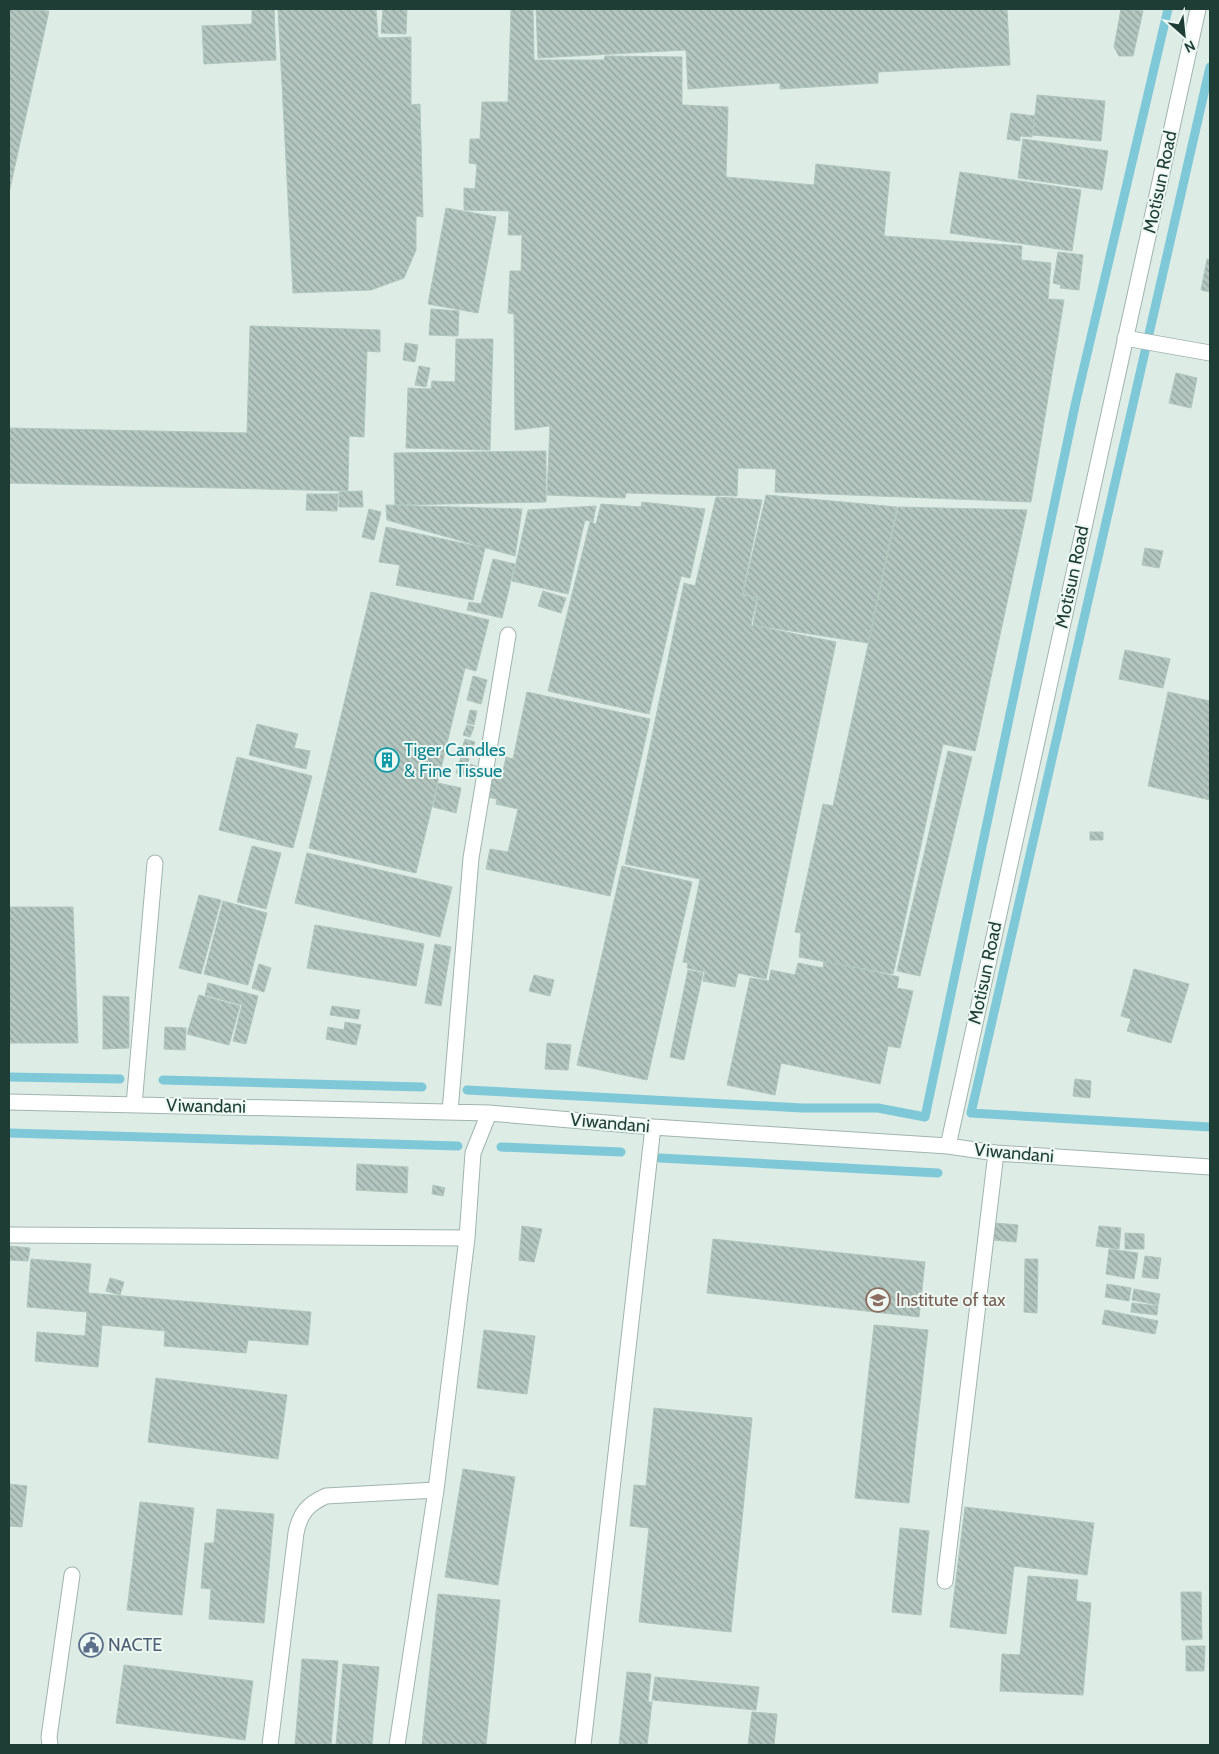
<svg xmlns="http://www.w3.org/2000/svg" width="1219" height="1754" font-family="Cabin,sans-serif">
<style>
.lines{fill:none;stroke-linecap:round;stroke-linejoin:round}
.stream{stroke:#7ec8d8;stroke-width:9}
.building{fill:url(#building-back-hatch);stroke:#b0c6bd}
.minor-casing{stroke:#a0b4ad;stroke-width:17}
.minor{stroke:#fff;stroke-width:15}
.labels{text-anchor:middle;stroke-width:4;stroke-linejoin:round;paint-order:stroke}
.street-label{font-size:18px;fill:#1d3d35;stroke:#eef8f3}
.culture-label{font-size:18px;fill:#0d838f;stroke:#eef8f3;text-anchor:start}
.education-label{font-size:18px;fill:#785e54;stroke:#eef8f3;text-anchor:start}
.service-label{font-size:18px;fill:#4e5e75;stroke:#eef8f3;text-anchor:start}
</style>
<defs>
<pattern id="building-back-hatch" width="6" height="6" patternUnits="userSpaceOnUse" patternTransform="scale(1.25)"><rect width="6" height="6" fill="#b3c6bf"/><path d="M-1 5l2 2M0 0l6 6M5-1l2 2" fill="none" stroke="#91a29c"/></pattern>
</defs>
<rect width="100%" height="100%" fill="#deece6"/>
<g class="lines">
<path class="stream" d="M 1210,67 L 971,1113 L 1210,1127
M 9,1077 L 120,1079
M 163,1080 L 422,1087
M 467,1090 L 802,1108 L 878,1108 L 925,1117 L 1076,401 L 1168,9
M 9,1133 L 458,1146
M 501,1147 L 621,1152
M 660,1158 L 938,1173"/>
</g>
<path class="building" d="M 9,9 L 49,11 L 9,193 Z
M 252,9 L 274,9 L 276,60 L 204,64 L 202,26 L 252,24 Z
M 278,9 L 376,9 L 378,38 L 411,37 L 411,105 L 420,104 L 423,217 L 416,216 L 416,250 L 404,278 L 371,290 L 293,293 Z
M 383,9 L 407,9 L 406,34 L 381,33 Z
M 511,9 L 533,9 L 534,60 L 604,60 L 605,56 L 682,57 L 682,105 L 728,107 L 726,177 L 814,185 L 816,164 L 890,172 L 884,236 L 1022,246 L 1021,260 L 1051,263 L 1048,299 L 1064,300 L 1031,502 L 775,492 L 776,469 L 738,468 L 737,496 L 626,493 L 625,498 L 547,495 L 550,426 L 515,430 L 514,314 L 508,313 L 510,271 L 521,271 L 522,235 L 508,235 L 509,211 L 464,210 L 464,188 L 475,189 L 477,164 L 469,163 L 470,139 L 480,139 L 482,102 L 508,102 Z
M 536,9 L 1007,9 L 1010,65 L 878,72 L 878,83 L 780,89 L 780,83 L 688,89 L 686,50 L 538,58 Z
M 1121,9 L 1143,11 L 1133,56 L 1119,56 L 1114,47 Z
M 1037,95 L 1105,101 L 1101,141 L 1033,135 Z
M 1011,113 L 1035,116 L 1032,137 L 1020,136 L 1020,141 L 1007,139 Z
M 1023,139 L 1108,151 L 1102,190 L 1018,178 Z
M 960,172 L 1081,190 L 1072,251 L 950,233 Z
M 446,208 L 496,217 L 478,313 L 428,304 Z
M 1058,252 L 1083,255 L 1079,290 L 1060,288 L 1061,285 L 1053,283 Z
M 1207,259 L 1210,260 L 1210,292 L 1201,290 Z
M 431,309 L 459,311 L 458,336 L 429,335 Z
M 250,326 L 380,330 L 380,352 L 367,351 L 364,437 L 349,436 L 348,491 L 9,483 L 9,428 L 247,433 Z
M 456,339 L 493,339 L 490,450 L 406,448 L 408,388 L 431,389 L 432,381 L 455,382 Z
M 405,343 L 418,345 L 415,362 L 403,360 Z
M 419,366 L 430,368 L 426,387 L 415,385 Z
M 1176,373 L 1197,378 L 1191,408 L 1169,403 Z
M 546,451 L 546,502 L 395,505 L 394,453 Z
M 362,491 L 363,507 L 339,507 L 339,492 Z
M 307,494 L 338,494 L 337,511 L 306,510 Z
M 766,495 L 897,507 L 868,643 L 753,625 L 758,598 L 743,594 Z
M 716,497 L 762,500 L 742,595 L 757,598 L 751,625 L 836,642 L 766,979 L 738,973 L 735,987 L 703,981 L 705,972 L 687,968 L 688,963 L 683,962 L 700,879 L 625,864 L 684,583 L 695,586 Z
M 642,502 L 705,509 L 690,578 L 681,576 L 649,714 L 548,691 L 590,522 L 596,524 L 601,504 L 641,507 Z
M 386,505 L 522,509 L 515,556 L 387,520 Z
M 596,506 L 593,522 L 585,520 L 568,594 L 512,581 L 528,510 Z
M 898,507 L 1027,510 L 975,751 L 943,744 L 893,974 L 799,957 L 801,933 L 795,932 L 823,804 L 833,806 Z
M 369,509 L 381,512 L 374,540 L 362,537 Z
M 386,527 L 485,548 L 473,600 L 396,585 L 400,565 L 379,562 Z
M 1145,548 L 1163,551 L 1159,568 L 1142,565 Z
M 493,559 L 515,564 L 502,618 L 467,610 L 469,602 L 481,604 Z
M 543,591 L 566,598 L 561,613 L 538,606 Z
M 371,592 L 489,620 L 476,671 L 465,668 L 416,873 L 309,848 Z
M 1125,650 L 1170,659 L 1163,688 L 1119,679 Z
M 473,676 L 487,680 L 481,704 L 467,700 Z
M 527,692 L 650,719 L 610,896 L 486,869 L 490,849 L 508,852 L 518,809 L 496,804 L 497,799 L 486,797 L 490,778 L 501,780 L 506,757 L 513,759 Z
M 1168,692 L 1210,701 L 1210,800 L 1148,786 Z
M 470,710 L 477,711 L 474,725 L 467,723 Z
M 257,724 L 298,734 L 294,748 L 310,751 L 306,769 L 249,755 Z
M 467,725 L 474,727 L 470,737 L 463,735 Z
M 465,739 L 475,742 L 470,756 L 460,754 Z
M 948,751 L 972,757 L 920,976 L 897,971 Z
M 237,757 L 312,776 L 293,848 L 219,830 Z
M 461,757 L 469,759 L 464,775 L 456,773 Z
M 470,764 L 481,768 L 478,777 L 467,774 Z
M 438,783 L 461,788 L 456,813 L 433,807 Z
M 1090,832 L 1103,832 L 1103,840 L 1090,840 Z
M 252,846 L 281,853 L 266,909 L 237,902 Z
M 307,853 L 452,887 L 440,937 L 295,903 Z
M 622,866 L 692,882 L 647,1080 L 577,1065 Z
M 199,895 L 221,900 L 201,974 L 179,968 Z
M 223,901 L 267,913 L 248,985 L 204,974 Z
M 9,907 L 73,907 L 78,1043 L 9,1043 Z
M 315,925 L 424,944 L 416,986 L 307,968 Z
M 435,944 L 451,947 L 441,1006 L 425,1003 Z
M 824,961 L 899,977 L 897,988 L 913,991 L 900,1048 L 888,1046 L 880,1084 L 781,1063 L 775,1095 L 727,1085 L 750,978 L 769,981 L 771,970 L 795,975 L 798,963 L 823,968 Z
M 259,964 L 271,968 L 264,992 L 252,988 Z
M 1134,969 L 1189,984 L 1171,1043 L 1127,1031 L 1131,1019 L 1121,1016 Z
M 688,970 L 703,973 L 684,1060 L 670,1057 Z
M 534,975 L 554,980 L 550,996 L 529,991 Z
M 208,983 L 258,996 L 246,1044 L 233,1041 L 242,1005 L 205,995 Z
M 199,995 L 240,1006 L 229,1045 L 187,1034 Z
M 103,996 L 129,997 L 129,1048 L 103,1049 Z
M 332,1006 L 360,1010 L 358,1019 L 330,1015 Z
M 345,1022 L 361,1025 L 356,1045 L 326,1039 L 328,1027 L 344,1030 Z
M 165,1027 L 186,1028 L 185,1050 L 164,1049 Z
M 547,1043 L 571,1045 L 568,1070 L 545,1069 Z
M 1075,1079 L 1091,1081 L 1090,1098 L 1073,1096 Z
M 357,1164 L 408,1167 L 407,1193 L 356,1190 Z
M 433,1185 L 445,1188 L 443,1196 L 432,1194 Z
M 995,1223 L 1018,1225 L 1016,1242 L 993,1240 Z
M 522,1226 L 542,1229 L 534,1262 L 519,1260 Z
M 1099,1226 L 1121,1228 L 1119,1249 L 1096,1246 Z
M 1125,1233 L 1144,1234 L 1144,1249 L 1125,1249 Z
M 713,1239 L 925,1262 L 919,1317 L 707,1293 Z
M 9,1246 L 30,1248 L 28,1261 L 9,1260 Z
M 1109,1249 L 1138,1253 L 1134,1279 L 1106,1274 Z
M 1145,1256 L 1161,1258 L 1158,1279 L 1142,1277 Z
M 31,1259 L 91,1264 L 88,1293 L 311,1312 L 308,1345 L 248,1340 L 246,1353 L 164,1346 L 165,1331 L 102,1325 L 98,1367 L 35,1361 L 37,1332 L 85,1336 L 87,1312 L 27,1307 Z
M 1025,1259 L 1038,1259 L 1037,1313 L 1024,1312 Z
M 110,1278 L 124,1282 L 120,1295 L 106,1291 Z
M 1107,1284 L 1131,1288 L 1129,1301 L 1105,1297 Z
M 1134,1289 L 1160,1294 L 1158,1305 L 1132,1300 Z
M 1132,1303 L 1158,1306 L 1157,1315 L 1131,1312 Z
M 1105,1310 L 1158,1321 L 1155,1334 L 1102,1324 Z
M 874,1325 L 928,1330 L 909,1503 L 855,1498 Z
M 484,1330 L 535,1336 L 527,1394 L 477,1388 Z
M 156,1378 L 287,1395 L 278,1459 L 148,1442 Z
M 654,1408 L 752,1418 L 731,1632 L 639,1622 L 649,1528 L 630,1526 L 634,1485 L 646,1486 Z
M 463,1469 L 515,1477 L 498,1585 L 445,1577 Z
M 9,1484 L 27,1486 L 22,1527 L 9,1526 Z
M 140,1502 L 194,1508 L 182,1615 L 127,1610 Z
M 965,1507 L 1094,1523 L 1087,1575 L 1014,1566 L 1006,1634 L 950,1627 Z
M 217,1509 L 274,1514 L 264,1623 L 209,1619 L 211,1589 L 201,1588 L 205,1543 L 214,1543 Z
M 900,1528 L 929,1531 L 921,1615 L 892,1612 Z
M 1028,1576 L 1078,1580 L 1076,1601 L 1091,1603 L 1083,1695 L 1000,1691 L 1002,1654 L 1020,1655 Z
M 1181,1592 L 1201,1592 L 1202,1639 L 1182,1640 Z
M 438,1594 L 500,1600 L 486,1745 L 422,1745 Z
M 1186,1646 L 1205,1646 L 1204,1671 L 1186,1671 Z
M 302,1659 L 338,1661 L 331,1745 L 295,1745 Z
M 343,1664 L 379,1667 L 372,1745 L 336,1745 Z
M 124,1665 L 253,1681 L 245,1740 L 116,1723 Z
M 627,1672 L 651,1674 L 648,1702 L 652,1702 L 647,1745 L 619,1745 Z
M 655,1677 L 759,1687 L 756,1710 L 652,1700 Z
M 752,1712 L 777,1714 L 774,1745 L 748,1745 Z"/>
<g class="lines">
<g class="minor-casing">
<path id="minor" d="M 1125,338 L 1210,353
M 9,1102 L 489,1113 L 653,1127 L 948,1146 L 996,1153 L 1210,1167
M 134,1105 L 155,863
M 450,1112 L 471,858 L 508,635
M 948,1146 L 1198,9
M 9,1235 L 467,1238
M 945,1581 L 996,1153
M 50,1745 L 49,1737 L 72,1575
M 270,1745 L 296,1533 C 300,1513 308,1504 326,1496 L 436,1490
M 397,1745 L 436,1490 L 467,1238 L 473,1153 L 489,1113
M 583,1745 L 653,1127"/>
</g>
<use href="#minor" class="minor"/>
</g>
<defs>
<g id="building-ring" transform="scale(1.25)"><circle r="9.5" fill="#eef8f3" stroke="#0f9aa8" stroke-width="1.5"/><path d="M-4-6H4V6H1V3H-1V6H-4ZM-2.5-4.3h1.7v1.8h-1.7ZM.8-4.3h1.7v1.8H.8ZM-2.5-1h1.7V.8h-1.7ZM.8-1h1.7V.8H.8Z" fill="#0f9aa8"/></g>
<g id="university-ring" transform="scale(1.25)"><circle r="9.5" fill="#eef8f3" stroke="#8d6e63" stroke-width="1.5"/><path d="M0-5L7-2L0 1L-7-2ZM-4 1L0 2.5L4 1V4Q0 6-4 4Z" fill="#8d6e63"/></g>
<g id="civic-ring" transform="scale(1.25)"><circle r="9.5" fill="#eef8f3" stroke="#5c6f8a" stroke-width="1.5"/><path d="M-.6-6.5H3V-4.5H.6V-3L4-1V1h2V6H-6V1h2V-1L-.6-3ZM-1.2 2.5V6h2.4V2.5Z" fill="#5c6f8a"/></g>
</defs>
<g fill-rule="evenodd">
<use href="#building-ring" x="387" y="760"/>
<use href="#university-ring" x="878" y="1300"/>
<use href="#civic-ring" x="91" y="1645"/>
</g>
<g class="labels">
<g class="street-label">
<text transform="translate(1160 182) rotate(-78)" y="6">Motisun Road</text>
<text transform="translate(1072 577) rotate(-78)" y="6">Motisun Road</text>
<text transform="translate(985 973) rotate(-78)" y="6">Motisun Road</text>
<text transform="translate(206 1106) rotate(1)" y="6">Viwandani</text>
<text transform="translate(610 1123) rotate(5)" y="6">Viwandani</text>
<text transform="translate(1014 1153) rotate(5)" y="6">Viwandani</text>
</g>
<g class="culture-label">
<text x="404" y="756">Tiger Candles<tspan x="404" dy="21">&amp; Fine Tissue</tspan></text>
</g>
<g class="education-label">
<text x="896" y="1306">Institute of tax</text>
</g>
<g class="service-label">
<text x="108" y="1651">NACTE</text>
</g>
</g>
<rect width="1219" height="1754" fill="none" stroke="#1d3d35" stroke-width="20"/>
<g transform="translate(1184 35) rotate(153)" stroke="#eef8f3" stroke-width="4" paint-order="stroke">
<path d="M0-4L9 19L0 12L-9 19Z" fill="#1d3d35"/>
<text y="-8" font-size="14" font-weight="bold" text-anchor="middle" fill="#1d3d35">N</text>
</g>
</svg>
